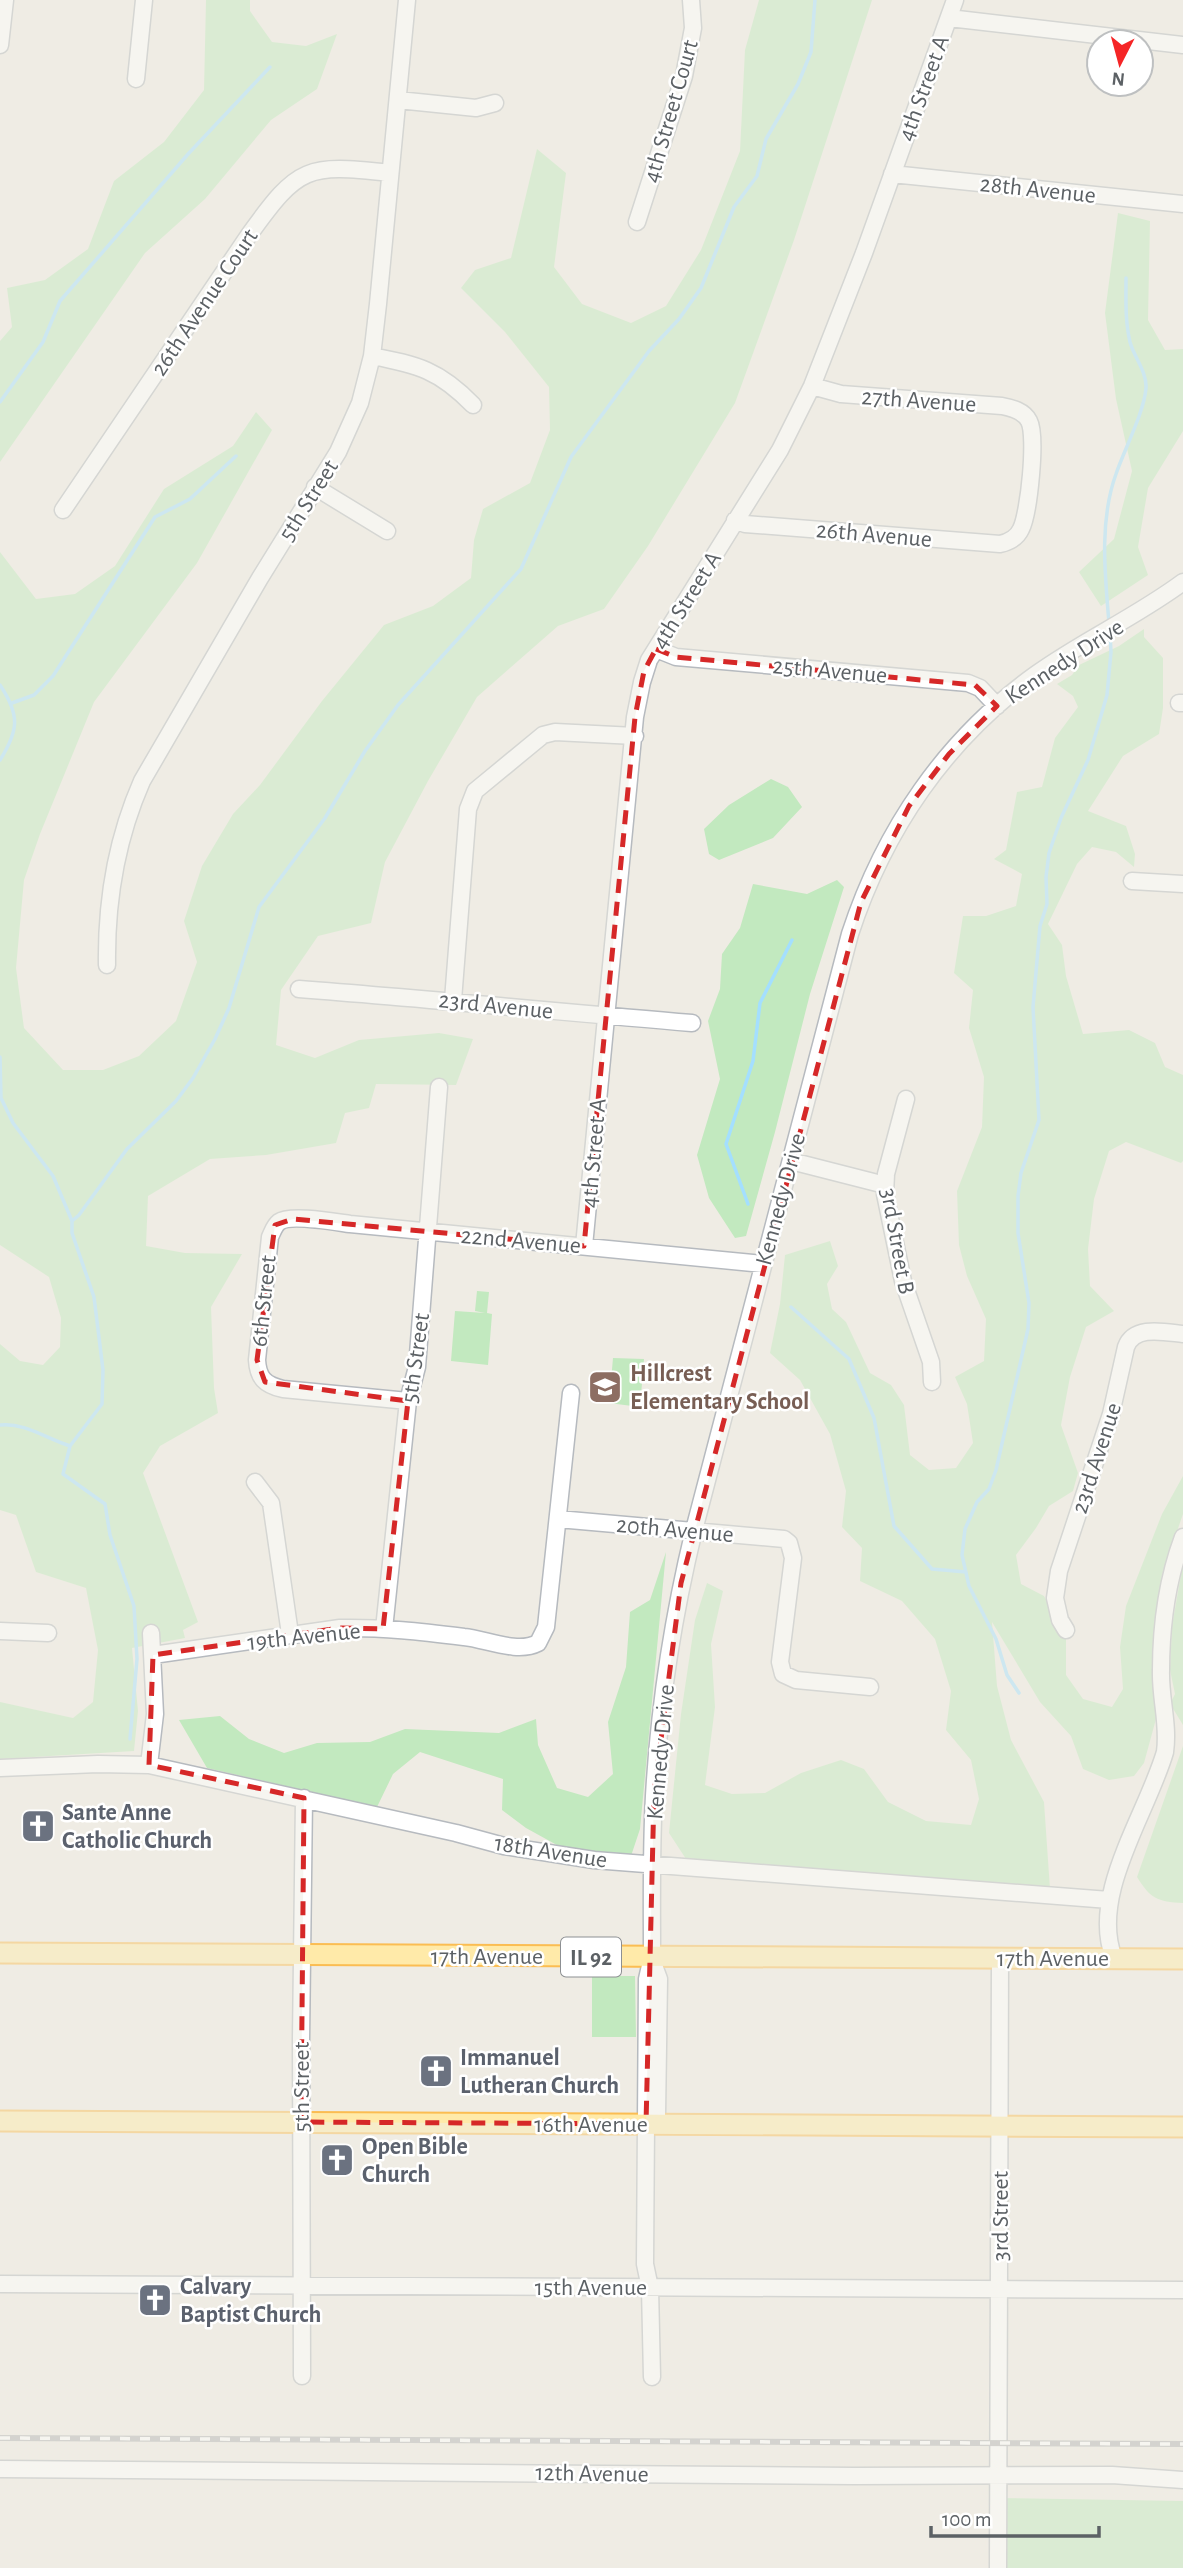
<svg xmlns="http://www.w3.org/2000/svg" width="1183" height="2568" font-family="'Alegreya Sans',sans-serif">
<style>
.green{fill:#c2e9bf}
.lines{fill:none;stroke-linecap:round;stroke-linejoin:round}
.stream{stroke:#a4dfff;stroke-width:3.5}
.minor-casing{stroke:#b6babf;stroke-width:19}
.major-casing{stroke:#fbbd52;stroke-width:23}
.minor{stroke:#fff;stroke-width:16}
.major{stroke:#ffeaa9;stroke-width:19}
.rail-casing{stroke:#b3b4b5;stroke-width:6}
.rail{stroke:#fff;stroke-width:3.5;stroke-dasharray:10;stroke-linecap:butt}
.marked{fill:none;stroke:#d62828;stroke-width:5;stroke-dasharray:14 9;stroke-linejoin:round}
.labels{text-anchor:middle;stroke-width:5;stroke-linejoin:round;paint-order:stroke}
.shield{fill:#fff;stroke:#8d9093;stroke-width:2}
.shield-label{font-size:23px;font-weight:bold;fill:#5c6165}
.street-label{font-size:24px;fill:#5c6165;stroke:#fff}
.education-label{font-size:24px;font-weight:bold;fill:#785e54;stroke:#fff;text-anchor:start}
.worship-label{font-size:24px;font-weight:bold;fill:#5b616d;stroke:#fff;text-anchor:start}
</style>
<rect width="100%" height="100%" fill="#efece4"/>
<path class="green" d="M 206,0 L 250,0 L 250,11 L 272,42 L 306,46 L 337,34 L 317,89 L 271,120 L 205,199 L 145,253 L 0,462 L 0,341 L 12,327 L 7,288 L 45,280 L 88,249 L 114,181 L 164,142 L 204,90 Z
M 759,0 L 872,0 L 794,240 L 735,403 L 648,546 L 604,609 L 558,626 L 477,697 L 428,781 L 385,862 L 371,923 L 318,936 L 281,990 L 276,1045 L 315,1058 L 359,1040 L 439,1033 L 473,1039 L 456,1085 L 376,1084 L 369,1108 L 345,1113 L 336,1143 L 266,1155 L 210,1159 L 148,1196 L 146,1246 L 185,1253 L 242,1254 L 211,1307 L 214,1388 L 218,1413 L 160,1446 L 143,1473 L 198,1622 L 183,1630 L 185,1638 L 132,1648 L 138,1711 L 134,1751 L 0,1759 L 0,1702 L 73,1718 L 93,1702 L 98,1650 L 86,1588 L 36,1572 L 16,1515 L 0,1510 L 0,1344 L 20,1361 L 43,1365 L 60,1347 L 61,1318 L 49,1277 L 0,1245 L 0,552 L 36,599 L 75,594 L 115,566 L 164,489 L 233,446 L 256,412 L 272,430 L 197,563 L 94,702 L 40,834 L 24,880 L 16,968 L 24,1028 L 63,1070 L 103,1070 L 139,1056 L 176,1021 L 197,962 L 184,921 L 202,866 L 233,814 L 260,785 L 322,701 L 384,625 L 433,606 L 471,578 L 474,540 L 483,509 L 530,483 L 550,430 L 549,387 L 505,332 L 461,288 L 475,270 L 511,258 L 537,149 L 566,173 L 554,267 L 582,304 L 631,323 L 666,306 L 701,250 L 740,151 L 745,50 Z
M 1118,213 L 1150,221 L 1148,320 L 1165,350 L 1183,349 L 1183,431 L 1148,488 L 1138,547 L 1148,575 L 1101,606 L 1079,572 L 1114,539 L 1132,471 L 1116,399 L 1105,313 Z
M 1144,629 L 1144,637 L 1163,658 L 1163,708 L 1159,734 L 1123,756 L 1088,811 L 1126,826 L 1135,854 L 1134,867 L 1116,852 L 1092,847 L 1077,864 L 1048,924 L 1062,945 L 1066,976 L 1083,1034 L 1129,1030 L 1155,1043 L 1165,1067 L 1183,1075 L 1183,1161 L 1181,1163 L 1126,1142 L 1109,1151 L 1094,1199 L 1088,1249 L 1090,1286 L 1114,1311 L 1086,1327 L 1070,1377 L 1061,1425 L 1078,1473 L 1073,1491 L 1049,1506 L 1036,1528 L 1016,1555 L 1021,1584 L 1044,1596 L 1066,1636 L 1066,1675 L 1083,1699 L 1112,1707 L 1123,1689 L 1120,1647 L 1126,1606 L 1162,1514 L 1183,1476 L 1183,1514 L 1162,1575 L 1155,1618 L 1152,1671 L 1156,1719 L 1144,1763 L 1134,1776 L 1109,1780 L 1083,1769 L 1071,1736 L 1040,1702 L 992,1622 L 997,1686 L 1011,1740 L 1044,1802 L 1050,1889 L 686,1859 L 669,1833 L 681,1714 L 695,1620 L 707,1583 L 723,1591 L 711,1644 L 715,1707 L 705,1785 L 732,1794 L 765,1793 L 801,1773 L 841,1760 L 864,1769 L 888,1802 L 926,1821 L 971,1825 L 979,1799 L 971,1760 L 946,1730 L 951,1691 L 935,1639 L 902,1601 L 860,1581 L 862,1548 L 842,1527 L 846,1491 L 830,1434 L 800,1380 L 770,1353 L 780,1304 L 785,1255 L 830,1241 L 838,1266 L 827,1284 L 832,1309 L 846,1322 L 870,1373 L 891,1385 L 904,1405 L 910,1455 L 929,1470 L 956,1468 L 973,1443 L 967,1404 L 955,1377 L 984,1361 L 986,1319 L 967,1276 L 959,1245 L 957,1191 L 982,1127 L 984,1077 L 969,1028 L 973,990 L 954,973 L 963,916 L 986,916 L 1016,906 L 1022,874 L 994,859 L 1006,850 L 1017,792 L 1042,787 L 1055,738 L 1078,707 L 1073,696 L 1057,684 L 1072,675 L 1079,665 L 1119,646 Z
M 771,779 L 788,787 L 802,807 L 773,838 L 719,860 L 709,854 L 704,829 L 729,805 Z
M 837,880 L 844,887 L 810,994 L 775,1132 L 746,1236 L 735,1238 L 709,1198 L 697,1155 L 720,1079 L 708,1021 L 720,989 L 722,954 L 740,928 L 753,884 L 807,894 Z
M 477,1291 L 489,1292 L 487,1313 L 492,1314 L 488,1365 L 451,1361 L 455,1311 L 485,1313 L 475,1311 Z
M 613,1358 L 644,1359 L 640,1407 L 609,1403 Z
M 666,1552 L 640,1829 L 631,1856 L 575,1855 L 526,1828 L 502,1810 L 503,1779 L 420,1752 L 393,1774 L 377,1807 L 207,1768 L 179,1720 L 220,1716 L 249,1739 L 284,1753 L 317,1743 L 370,1742 L 405,1729 L 499,1733 L 536,1719 L 538,1745 L 557,1788 L 588,1797 L 613,1774 L 608,1722 L 626,1667 L 630,1612 L 650,1600 Z
M 1183,1563 L 1183,1725 L 1172,1707 L 1171,1702 L 1175,1694 L 1170,1670 L 1172,1626 Z
M 1183,1746 L 1183,1903 C 1157,1902 1150,1898 1137,1877 Z
M 592,1976 L 635,1976 L 636,2037 L 592,2037 Z
M 997,2498 L 1183,2501 L 1183,2568 L 995,2568 Z"/>
<g class="lines">
<path class="stream" d="M 0,402 L 43,342 L 60,301 L 189,153 L 270,67
M 1109,623 C 1105,575 1099,521 1116,474 C 1124,450 1144,413 1146,388 C 1147,372 1134,357 1130,342 C 1125,321 1126,300 1126,278
M 0,685 C 20,715 19,730 0,760
M 12,703 L 34,695 L 53,676 L 155,517 L 190,499 L 236,456
M 0,1057 L 1,1098 L 13,1123 L 53,1176 L 72,1221 L 72,1233 L 94,1297 L 103,1370 L 102,1404 L 70,1446 L 63,1474 L 105,1504 L 110,1535 L 134,1606 L 137,1659 L 130,1739
M 748,1204 L 726,1144 L 753,1061 L 760,1003 L 792,940
M 72,1221 L 79,1215 L 127,1149 L 176,1101 L 193,1078 L 215,1039 L 229,1008 L 259,907 L 325,818 L 365,751 L 398,705 L 521,569 L 571,457 L 649,351 L 679,319 L 701,288 L 734,207 L 757,176 L 766,139 L 798,84 L 811,52 L 815,0
M 791,1307 L 849,1359 L 874,1418 L 894,1526 L 932,1569 L 966,1572
M 0,1425 C 24,1422 47,1439 70,1446
M 1019,1693 L 1007,1675 L 996,1639 L 969,1586 L 962,1555 L 965,1529 L 977,1502 L 989,1489 L 996,1470 L 1028,1329 L 1029,1303 L 1018,1233 L 1018,1196 L 1021,1173 L 1039,1120 L 1033,1007 L 1040,926 L 1047,904 L 1046,877 L 1049,853 L 1061,818 L 1088,760 L 1107,695 L 1111,652 L 1110,634"/>
<g class="minor-casing">
<path id="minor" d="M 949,18 L 1183,45
M 0,45 L 5,0
M 136,79 L 144,0
M 398,100 L 476,108 L 495,103
M 892,174 L 1183,204
M 637,222 L 684,76 L 693,28 L 691,0
M 372,356 C 418,365 439,370 473,405
M 315,487 L 387,531
M 63,510 L 249,235 C 299,165 307,164 390,173
M 735,520 L 745,524 L 1000,544 C 1009,542 1017,538 1021,529 C 1029,513 1037,436 1029,421 C 1024,411 1012,408 1002,406 L 841,394 L 812,386
M 656,649 L 676,657 L 968,683 L 980,688 L 997,706
M 1179,703 L 1183,703
M 1132,881 L 1183,884
M 107,965 C 106,900 116,840 142,781 L 260,578 L 338,452 L 360,403 L 372,356 L 378,304 L 407,0
M 299,989 C 430,999 561,1012 692,1023
M 453,1000 L 468,809 L 475,791 L 543,735 L 555,732 L 635,736
M 906,1099 L 886,1174 L 885,1194 L 903,1281 L 931,1362 L 932,1382
M 791,1161 L 885,1185
M 584,1246 L 635,717 L 642,682 L 649,660 L 780,450 L 812,386 L 864,253 L 955,0
M 408,1401 L 283,1389 C 265,1385 258,1378 257,1360 L 270,1237 C 273,1231 274,1226 279,1222 C 290,1214 335,1222 350,1224 L 763,1264
M 255,1482 L 271,1503 L 290,1634
M 558,1519 L 784,1539 L 789,1543 L 793,1558 L 780,1662 L 783,1674 L 796,1680 L 870,1687
M 384,1629 L 408,1401 L 417,1367 L 439,1087
M 1066,1630 L 1060,1620 L 1055,1598 L 1059,1571 L 1111,1414 L 1126,1347 C 1134,1325 1164,1332 1183,1334
M 0,1631 L 48,1633
M 153,1655 L 340,1628 C 381,1627 423,1632 464,1637 C 486,1639 517,1654 538,1643 L 546,1627 L 571,1393
M 149,1765 L 155,1714 L 151,1633
M 0,1768 L 98,1764 L 149,1765 L 456,1833 L 504,1846 L 594,1860 L 1109,1900
M 1114,1958 C 1089,1895 1147,1814 1165,1752 C 1169,1724 1160,1698 1161,1670 C 1161,1625 1167,1580 1183,1537
M 652,1960 L 659,1979 L 657,2115
M 0,2284 L 1183,2290
M 302,2376 L 301,2039 L 304,1798
M 652,2377 L 650,2288 L 645,2264 L 647,1979 L 652,1957 C 652,1903 651,1850 654,1796 C 659,1707 673,1617 694,1530 L 850,934 C 884,830 945,740 1035,675 C 1082,641 1136,617 1183,582
M 0,2469 L 854,2476 L 1112,2475 L 1183,2480
M 998,2568 L 1000,1958"/>
</g>
<g class="major-casing">
<path id="major" d="M 0,1953 L 1183,1959
M 0,2121 L 1183,2127"/>
</g>
<use href="#minor" class="minor"/>
<use href="#major" class="major"/>
<g class="rail-casing">
<path id="rail" d="M 0,2438 L 1183,2444"/>
</g>
<use href="#rail" class="rail"/>
</g>
<path d="M0 0H1183V2568H0ZM 656,649 L 676,657 L 975,685 L 997,706 L 949,754 L 909,806 L 861,902 L 681,1583 L 654,1794 L 646,2124 L 301,2122 L 304,1798 L 149,1765 L 153,1655 L 340,1628 L 383,1629 L 408,1401 L 265,1382 L 257,1360 L 275,1225 L 293,1219 L 584,1246 L 635,717 L 644,671 Z" fill="#efece4" fill-opacity=".55" fill-rule="evenodd"/>
<path class="marked" d="M 656,649 L 676,657 L 975,685 L 997,706 L 949,754 L 909,806 L 861,902 L 681,1583 L 654,1794 L 646,2124 L 301,2122 L 304,1798 L 149,1765 L 153,1655 L 340,1628 L 383,1629 L 408,1401 L 265,1382 L 257,1360 L 275,1225 L 293,1219 L 584,1246 L 635,717 L 644,671 Z"/>
<defs>
<g id="school-square" transform="scale(1.75)"><rect x="-9" y="-9" width="18" height="18" rx="4" fill="#8d6e63" stroke="#fff"/><path d="M0-5L7-2L0 1L-7-2ZM-4 1L0 2.5L4 1V4Q0 6-4 4Z" fill="#fff"/></g>
<g id="church-square" transform="scale(1.75)"><rect x="-9" y="-9" width="18" height="18" rx="4" fill="#6b7280" stroke="#fff"/><path d="M-1.2-6h2.4v3.5h3.3v2.4h-3.3V6h-2.4V-.1h-3.3v-2.4h3.3Z" fill="#fff"/></g>
</defs>
<g fill-rule="evenodd">
<use href="#school-square" x="605" y="1387"/>
<use href="#church-square" x="38" y="1826"/>
<use href="#church-square" x="436" y="2071"/>
<use href="#church-square" x="337" y="2160"/>
<use href="#church-square" x="155" y="2300"/>
</g>
<g class="labels">
<rect class="shield" x="561" y="1937.5" width="60" height="39" rx="5"/>
<g class="shield-label">
<text x="591" y="1965">IL 92</text>
</g>
<g class="street-label">
<text transform="translate(923 88) rotate(-70)" y="8">4th Street A</text>
<text transform="translate(670 111) rotate(-74)" y="8">4th Street Court</text>
<text transform="translate(1038 189) rotate(6)" y="8">28th Avenue</text>
<text transform="translate(204 302) rotate(-56)" y="8">26th Avenue Court</text>
<text transform="translate(919 400) rotate(4)" y="8">27th Avenue</text>
<text transform="translate(308 500) rotate(-58)" y="8">5th Street</text>
<text transform="translate(874 534) rotate(5)" y="8">26th Avenue</text>
<text transform="translate(686 600) rotate(-58)" y="8">4th Street A</text>
<text transform="translate(1064 661) rotate(-33)" y="8">Kennedy Drive</text>
<text transform="translate(830 670) rotate(5)" y="8">25th Avenue</text>
<text transform="translate(496 1005) rotate(6)" y="8">23rd Avenue</text>
<text transform="translate(593 1153) rotate(-85)" y="8">4th Street A</text>
<text transform="translate(780 1199) rotate(-75)" y="8">Kennedy Drive</text>
<text transform="translate(521 1240) rotate(5)" y="8">22nd Avenue</text>
<text transform="translate(898 1241) rotate(80)" y="8">3rd Street B</text>
<text transform="translate(263 1301) rotate(-84)" y="8">6th Street</text>
<text transform="translate(415 1358) rotate(-82)" y="8">5th Street</text>
<text transform="translate(1096 1458) rotate(-72)" y="8">23rd Avenue</text>
<text transform="translate(675 1529) rotate(5)" y="8">20th Avenue</text>
<text transform="translate(304 1636) rotate(-6)" y="8">19th Avenue</text>
<text transform="translate(660 1752) rotate(-85)" y="8">Kennedy Drive</text>
<text transform="translate(551 1851) rotate(9)" y="8">18th Avenue</text>
<text x="487" y="1964">17th Avenue</text>
<text x="1053" y="1966">17th Avenue</text>
<text transform="translate(301 2087) rotate(-90)" y="8">5th Street</text>
<text x="591" y="2132">16th Avenue</text>
<text transform="translate(1000 2216) rotate(-90)" y="8">3rd Street</text>
<text x="591" y="2295">15th Avenue</text>
<text transform="translate(592 2473) rotate(1)" y="8">12th Avenue</text>
</g>
<g class="education-label">
<text x="630" y="1381">Hillcrest<tspan x="630" dy="28">Elementary School</tspan></text>
</g>
<g class="worship-label">
<text x="62" y="1820">Sante Anne<tspan x="62" dy="28">Catholic Church</tspan></text>
<text x="460" y="2065">Immanuel<tspan x="460" dy="28">Lutheran Church</tspan></text>
<text x="362" y="2154">Open Bible<tspan x="362" dy="28">Church</tspan></text>
<text x="180" y="2294">Calvary<tspan x="180" dy="28">Baptist Church</tspan></text>
</g>
</g>
<g transform="translate(1120 63) rotate(186)"><circle r="33" fill="#ffffff" stroke="#bec0c1" stroke-width="2"/>
<path d="M0-5L12 26L0 18L-12 26Z" fill="#f52526"/>
<text y="-10" font-size="19" font-weight="bold" text-anchor="middle" fill="#5c6165">N</text>
</g>
<path d="M931 2526v10h168v-10" fill="none" stroke="#5c6165" stroke-width="3.5"/>
<text x="942" y="2526" font-size="21" fill="#5c6165" stroke="#ffffff" stroke-width="5" paint-order="stroke">100 m</text>
</svg>
